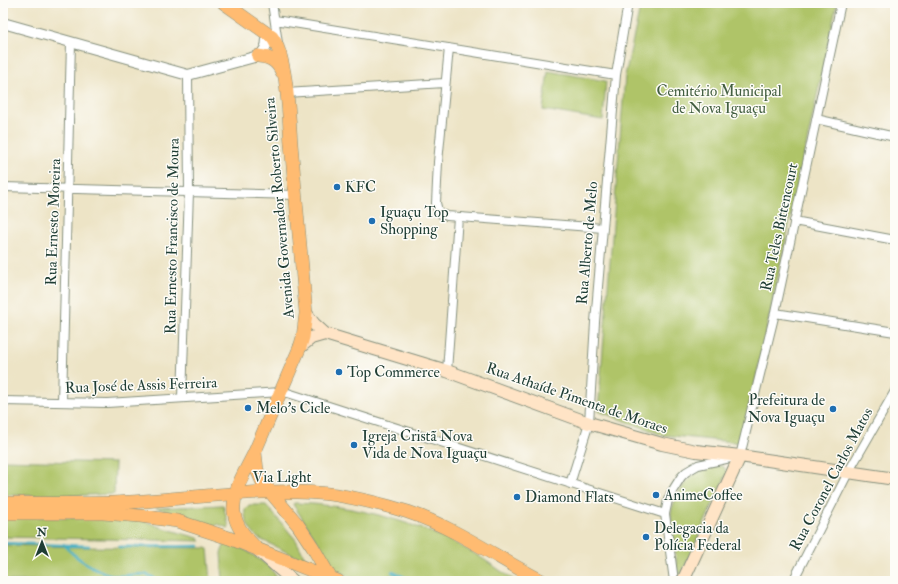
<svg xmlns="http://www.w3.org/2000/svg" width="898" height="584" font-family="'IM FELL Double Pica',serif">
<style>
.green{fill:#afc468;stroke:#67804e}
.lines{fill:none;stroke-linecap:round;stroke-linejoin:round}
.stream{stroke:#47b1c5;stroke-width:2.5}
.minor-casing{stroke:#86907d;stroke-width:10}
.tertiary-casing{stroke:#86907d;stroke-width:12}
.secondary-casing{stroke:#86907d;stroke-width:14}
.primary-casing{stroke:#86907d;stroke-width:14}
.minor{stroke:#fff;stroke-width:8}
.tertiary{stroke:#fff;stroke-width:10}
.secondary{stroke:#ffe4c6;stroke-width:12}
.primary{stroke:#ffbb71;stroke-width:13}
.poi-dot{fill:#1f6fb2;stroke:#fdfcf7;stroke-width:1.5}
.labels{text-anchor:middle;stroke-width:3;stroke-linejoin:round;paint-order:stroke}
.park-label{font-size:15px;fill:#435f41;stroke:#fdfcf7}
.poi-label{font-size:15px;fill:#1f3d34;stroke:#fdfcf7;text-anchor:start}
.street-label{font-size:15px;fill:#1f3d34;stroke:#fdfcf7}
</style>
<rect width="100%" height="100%" fill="#fdfcf7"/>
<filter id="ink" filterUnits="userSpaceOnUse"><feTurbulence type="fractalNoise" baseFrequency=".025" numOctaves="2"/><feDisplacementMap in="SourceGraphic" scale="8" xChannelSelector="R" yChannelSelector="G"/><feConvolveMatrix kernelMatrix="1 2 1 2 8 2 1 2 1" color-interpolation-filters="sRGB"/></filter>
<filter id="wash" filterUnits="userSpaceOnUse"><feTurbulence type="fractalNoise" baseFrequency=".012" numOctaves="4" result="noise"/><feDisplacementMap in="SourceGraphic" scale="16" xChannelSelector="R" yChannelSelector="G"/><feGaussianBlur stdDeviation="0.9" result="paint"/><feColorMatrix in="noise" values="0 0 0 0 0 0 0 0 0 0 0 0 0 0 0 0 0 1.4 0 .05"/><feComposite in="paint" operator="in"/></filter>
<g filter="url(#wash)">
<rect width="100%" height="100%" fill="#ede4c6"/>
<path class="green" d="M 641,3 L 837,3 L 742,443 L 663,435 L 598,411 L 625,76 Z
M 548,71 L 606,81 L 603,120 L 543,110 Z
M 3,460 L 115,463 L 114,494 L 62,496 L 3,495 Z
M 721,466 L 724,467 L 727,473 L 680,577 L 678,577 L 671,515 C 671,508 675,501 678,494 C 689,475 699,467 721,466 Z
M 295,503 C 356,505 418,522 472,552 C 487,561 501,571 515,581 L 360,581 L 337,571 L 294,506 L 293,504 Z
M 223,505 L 229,527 L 228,528 L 218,524 L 216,526 L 156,508 Z
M 249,505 L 266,505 L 296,540 L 307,562 L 258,538 C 249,530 244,520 245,509 Z
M 3,516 L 142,520 L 160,527 L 198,538 L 201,541 L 3,537 Z
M 226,541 L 247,551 L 270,567 L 279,581 L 223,581 L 221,553 Z
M 3,545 L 81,547 L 205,548 L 208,549 L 211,581 L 3,581 Z"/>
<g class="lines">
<path class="stream" d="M 3,543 L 89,546
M 64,544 C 73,558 100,573 116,576 C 126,577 138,572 148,575 C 151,576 155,579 158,581
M 119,547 L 199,546
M 392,572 L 414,581
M 180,581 L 188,578 L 196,581
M 263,581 L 268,578"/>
</g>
</g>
<g filter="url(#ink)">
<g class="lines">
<g class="minor-casing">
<path id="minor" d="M 272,3 L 278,43
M 275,20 L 616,75
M 449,48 L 438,162 L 436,203 L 438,211 L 441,214 L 447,216 L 603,228
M 286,93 L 444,83
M 816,119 L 895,137
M 3,187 L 296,195
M 794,221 L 895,240
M 775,313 L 895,332
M 447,371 L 458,217
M 182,398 L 189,192 L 188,75
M 3,401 L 107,403 L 281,392 L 288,393 L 665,514
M 62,402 L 71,42
M 570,484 L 589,423 L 595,322 L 616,75 L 628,3
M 674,581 L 665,514 L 668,500 L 671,493 L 681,477 L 686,472 L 698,465 L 740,456 L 775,313 L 841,3
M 793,581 L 849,471 L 895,391"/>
</g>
<g class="tertiary-casing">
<path id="tertiary" d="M 3,23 L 188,75 L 258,56 C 267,51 268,41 266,32"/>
</g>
<g class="secondary-casing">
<path id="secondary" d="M 306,313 L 314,324 L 325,334 L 447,371 L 589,423 L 662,444 L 696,451 L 740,456 L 895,479
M 300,347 L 311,338 L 325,334
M 259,551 L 293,581
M 683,581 L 740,456"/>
</g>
<g class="primary-casing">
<path id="primary" d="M 224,3 L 272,37 C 287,56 289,118 291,144 C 296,200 301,257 306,313 L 303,337 L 300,347 C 285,381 271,415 256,449 C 247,470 232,488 234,512 C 236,528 247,539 258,550
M 258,56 C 270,57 277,61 282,72
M 255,452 L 257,470 L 263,483 L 298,525 L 312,546 L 330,577
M 3,503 C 45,503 88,505 130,502 C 199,498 268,486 337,495 C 361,499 385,505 408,512 C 456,528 497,558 542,581
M 3,513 L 103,513 L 140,516 L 177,521 L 229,538 L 338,581"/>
</g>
<use href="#minor" class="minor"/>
<use href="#tertiary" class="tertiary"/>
<use href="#secondary" class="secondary"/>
<use href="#primary" class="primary"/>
</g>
</g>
<g class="poi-dot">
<circle cx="337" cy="187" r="4"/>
<circle cx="372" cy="221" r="4"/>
<circle cx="339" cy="372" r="4"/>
<circle cx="248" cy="408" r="4"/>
<circle cx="833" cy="409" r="4"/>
<circle cx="354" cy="445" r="4"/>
<circle cx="656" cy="495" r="4"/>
<circle cx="517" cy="497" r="4"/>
<circle cx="646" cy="537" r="4"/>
</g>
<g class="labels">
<g class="park-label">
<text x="719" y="96">Cemitério Municipal<tspan x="719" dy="17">de Nova Iguaçu</tspan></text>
</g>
<g class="poi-label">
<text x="345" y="192">KFC</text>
<text x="380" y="217">Iguaçu Top<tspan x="380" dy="17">Shopping</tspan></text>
<text x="347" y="377">Top Commerce</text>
<text x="825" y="405" text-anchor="end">Prefeitura de<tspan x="825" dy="17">Nova Iguaçu</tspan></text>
<text x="256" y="413">Melo's Cicle</text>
<text x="362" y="441">Igreja Cristã Nova<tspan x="362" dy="17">Vida de Nova Iguaçu</tspan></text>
<text x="664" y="500">AnimeCoffee</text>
<text x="525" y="502">Diamond Flats</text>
<text x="654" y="533">Delegacia da<tspan x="654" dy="17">Polícia Federal</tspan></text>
</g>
<g class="street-label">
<text transform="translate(279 208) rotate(-95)" y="5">Avenida Governador Roberto Silveira</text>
<text transform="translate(53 222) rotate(-88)" y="5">Rua Ernesto Moreira</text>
<text transform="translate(779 227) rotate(-78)" y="5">Rua Teles Bittencourt</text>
<text transform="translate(172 236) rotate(-89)" y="5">Rua Ernesto Francisco de Moura</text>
<text transform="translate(587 243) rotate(-85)" y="5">Rua Alberto de Melo</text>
<text transform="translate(141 385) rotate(-2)" y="5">Rua José de Assis Ferreira</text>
<text transform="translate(577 398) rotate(19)" y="5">Rua Athaíde Pimenta de Moraes</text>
<text x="282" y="482">Via Light</text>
<text transform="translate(831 479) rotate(-62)" y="5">Rua Coronel Carlos Matos</text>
</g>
</g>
<rect width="898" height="584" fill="none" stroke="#fdfcf7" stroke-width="16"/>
<g transform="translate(42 542)" stroke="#fdfcf7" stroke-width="3" paint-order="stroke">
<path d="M0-3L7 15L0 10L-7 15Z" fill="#1f3d34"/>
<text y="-6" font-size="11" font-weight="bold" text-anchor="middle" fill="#1f3d34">N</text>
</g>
</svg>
